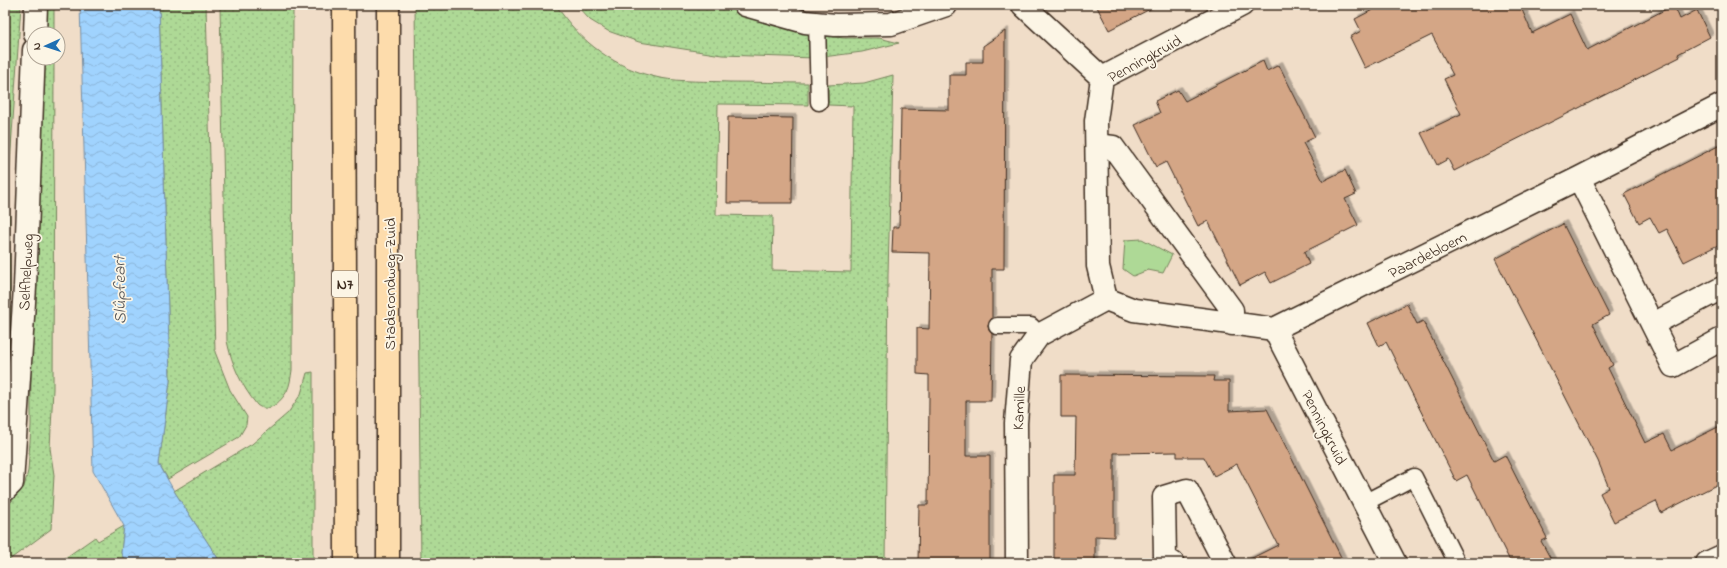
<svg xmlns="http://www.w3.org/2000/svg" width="1727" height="568" font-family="'Indie Flower',sans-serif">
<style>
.grass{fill:url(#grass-dots);stroke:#74825a}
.green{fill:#aed996;stroke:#74825a}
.water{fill:url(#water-waves);stroke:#788fa4}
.building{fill:#d4a686;stroke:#3b2a1e;filter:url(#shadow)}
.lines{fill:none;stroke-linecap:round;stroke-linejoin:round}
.service-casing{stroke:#3b2a1e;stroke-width:19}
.minor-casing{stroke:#3b2a1e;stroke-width:25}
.trunk-casing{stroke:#3b2a1e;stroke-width:25}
.service{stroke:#fcf5e5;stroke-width:16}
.minor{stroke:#fcf5e5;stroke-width:22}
.trunk{stroke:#fddcac;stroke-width:22}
.labels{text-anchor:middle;stroke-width:3.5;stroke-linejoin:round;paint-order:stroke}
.shield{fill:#fcf5e5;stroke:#75675a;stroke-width:1}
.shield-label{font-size:15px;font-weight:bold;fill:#3b2a1e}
.street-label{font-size:16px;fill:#3b2a1e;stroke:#fcf5e5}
.water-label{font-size:17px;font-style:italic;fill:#545456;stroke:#fcf5e5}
</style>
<defs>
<pattern id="grass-dots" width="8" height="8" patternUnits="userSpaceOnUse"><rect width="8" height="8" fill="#aed996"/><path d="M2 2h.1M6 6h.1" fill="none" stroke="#97ba81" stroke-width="1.8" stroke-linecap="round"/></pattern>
<pattern id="water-waves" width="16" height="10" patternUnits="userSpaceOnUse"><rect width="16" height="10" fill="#a0d3fe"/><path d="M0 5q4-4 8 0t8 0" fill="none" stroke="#8bb5d9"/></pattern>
<filter id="shadow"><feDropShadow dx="3.5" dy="-3.5" stdDeviation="0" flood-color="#0004"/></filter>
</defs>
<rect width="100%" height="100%" fill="#f0ddc8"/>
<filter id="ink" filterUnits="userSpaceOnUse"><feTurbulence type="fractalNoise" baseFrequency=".025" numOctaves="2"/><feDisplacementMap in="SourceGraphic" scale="8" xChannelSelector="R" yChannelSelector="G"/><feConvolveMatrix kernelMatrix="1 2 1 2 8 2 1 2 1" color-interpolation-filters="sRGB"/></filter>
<g filter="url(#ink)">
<path class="grass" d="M 5,5 L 21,5 L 9,177 L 11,429 L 5,478 Z
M 42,5 L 54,5 L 54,34 L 40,34 Z
M 159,5 L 206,5 L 215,352 L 230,390 L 247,417 L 246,425 L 239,437 L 168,479 L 159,464 L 170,381 Z
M 220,5 L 293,5 L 292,370 C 291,377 290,385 287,391 C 281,402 268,414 257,405 C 241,385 232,365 227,341 Z
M 415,5 L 556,5 C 580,42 616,69 660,78 C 682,82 707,81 729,82 C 756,82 782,83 808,83 L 808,105 L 718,104 L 716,215 L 773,216 L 772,270 L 851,272 L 853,106 L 828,105 L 828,85 L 864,83 L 893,75 L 888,275 L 885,563 L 421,563 Z
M 576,5 L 731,5 L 741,10 L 808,33 L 843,38 L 879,38 L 899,43 L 862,52 L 815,58 L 722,55 L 639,42 L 608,31 L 590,20 Z
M 38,58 L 54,58 L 53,389 L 50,448 L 54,475 L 51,529 L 5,563 L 5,509 L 24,487 L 28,471 L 31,426 L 30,178 Z
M 313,372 L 313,563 L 221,563 L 174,491 L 252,444 L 288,413 L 301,394 L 307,373 Z
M 124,526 L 121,553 L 126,563 L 58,563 L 95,537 L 98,541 Z"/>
<path class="green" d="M 1142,239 L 1172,255 L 1163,273 L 1148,270 L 1133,276 L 1123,269 L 1125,240 Z"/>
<path class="water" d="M 80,5 L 159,5 L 170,381 L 159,464 L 174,491 L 221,563 L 126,563 L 121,553 L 124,526 L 93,471 Z"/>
<path class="building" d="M 1096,5 L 1158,5 L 1109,30 Z
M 1382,5 L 1520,5 L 1532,33 L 1570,14 L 1587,50 L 1674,5 L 1680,19 L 1697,10 L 1710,37 L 1678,54 L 1680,57 L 1454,171 L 1448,159 L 1437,165 L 1421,133 L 1461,114 L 1444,79 L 1453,75 L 1432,35 L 1365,68 L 1350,37 L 1361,31 L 1355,19 Z
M 1005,31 L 1004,269 L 992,269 L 992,318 L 988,326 L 989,330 L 992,334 L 991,401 L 966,401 L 966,456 L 990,456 L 990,562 L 918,563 L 919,505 L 928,505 L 929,397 L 929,375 L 917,374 L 917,328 L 929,329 L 930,253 L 892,252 L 893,227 L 899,227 L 901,109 L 949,110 L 949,75 L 966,75 L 966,62 L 983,62 L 983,46 Z
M 1263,61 L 1267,71 L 1279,65 L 1315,137 L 1303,143 L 1323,181 L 1345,170 L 1356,194 L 1345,199 L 1358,225 L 1304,252 L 1309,264 L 1271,283 L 1265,272 L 1240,285 L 1208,221 L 1198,226 L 1166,162 L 1156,167 L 1135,125 L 1160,113 L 1155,101 L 1178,90 L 1185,101 Z
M 728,117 L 793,118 L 792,203 L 727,203 Z
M 1722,144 L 1722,243 L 1684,262 L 1667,229 L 1659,233 L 1650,217 L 1639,223 L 1624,194 Z
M 1563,224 L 1609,315 L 1593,324 L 1613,365 L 1608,368 L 1645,443 L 1664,434 L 1672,450 L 1722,425 L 1722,482 L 1661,513 L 1656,501 L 1614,522 L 1600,493 L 1609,488 L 1598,461 L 1495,259 Z
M 1407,304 L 1417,324 L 1423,321 L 1494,461 L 1505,455 L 1547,538 L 1541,541 L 1553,563 L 1511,563 L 1467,475 L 1456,481 L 1386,342 L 1379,346 L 1368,323 Z
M 1061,375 L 1214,376 L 1213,381 L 1229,381 L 1229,411 L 1267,409 L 1344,563 L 1242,563 L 1278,545 L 1237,464 L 1214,476 L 1204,457 L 1177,457 L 1177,452 L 1114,453 L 1114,537 L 1095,536 L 1095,563 L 1054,563 L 1054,475 L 1075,475 L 1076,417 L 1061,417 Z"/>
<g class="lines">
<g class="service-casing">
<path id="service" d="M 817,23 L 819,102
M 997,326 L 1031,326 L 1039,335
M 1364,503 L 1414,477 L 1457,563"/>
</g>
<g class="minor-casing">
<path id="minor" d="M 745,5 L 805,22 L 835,25 L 891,24 L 946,5
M 1023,5 L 1102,78
M 1242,5 L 1102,78 L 1096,121 L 1098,266 L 1106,299 L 1134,310 L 1274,329 L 1395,563
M 35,34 L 36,5
M 1097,145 L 1113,147 L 1232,310 L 1232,324
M 1579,178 L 1673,366 L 1722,339
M 1653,324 L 1722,288
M 1274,329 L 1579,178 L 1722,105
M 5,490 L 12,483 L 25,287 L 34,50
M 1017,563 L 1016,423 L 1021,360 L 1039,335 L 1106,299
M 1173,563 L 1165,558 L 1164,497 L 1187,490 L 1225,563
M 1707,563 L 1722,556"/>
</g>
<g class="trunk-casing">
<path id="trunk" d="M 344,5 L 346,563
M 388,5 L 388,563"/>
</g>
<use href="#service" class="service"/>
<use href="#minor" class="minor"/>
<use href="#trunk" class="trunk"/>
</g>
</g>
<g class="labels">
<rect class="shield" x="332" y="271" width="26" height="26" rx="3"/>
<g class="shield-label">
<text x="345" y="289">N7</text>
</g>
<g class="street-label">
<text transform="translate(1144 58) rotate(-29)" y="6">Penningkruid</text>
<text transform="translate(1427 254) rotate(-27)" y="6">Paardebloem</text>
<text transform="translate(25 272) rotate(-87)" y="6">Selfhelpweg</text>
<text transform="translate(389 284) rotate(-90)" y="6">Stadsrondweg-Zuid</text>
<text transform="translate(1018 408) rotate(-87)" y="6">Kamille</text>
<text transform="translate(1325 427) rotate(63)" y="6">Penningkruid</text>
</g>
<g class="water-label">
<text transform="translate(119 290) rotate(-91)" y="6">Slûpfeart</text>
</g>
</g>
<rect width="1727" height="568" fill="none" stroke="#fcf5e5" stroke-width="20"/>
<rect x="10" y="10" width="1707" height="548" fill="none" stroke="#3b2a1e" stroke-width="1.5" filter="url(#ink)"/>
<g transform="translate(46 46) rotate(267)"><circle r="19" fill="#fcf5e5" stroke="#afa495"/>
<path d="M0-3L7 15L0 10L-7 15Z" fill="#1f6fb2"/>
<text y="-6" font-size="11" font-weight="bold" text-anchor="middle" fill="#3b2a1e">N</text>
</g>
</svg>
